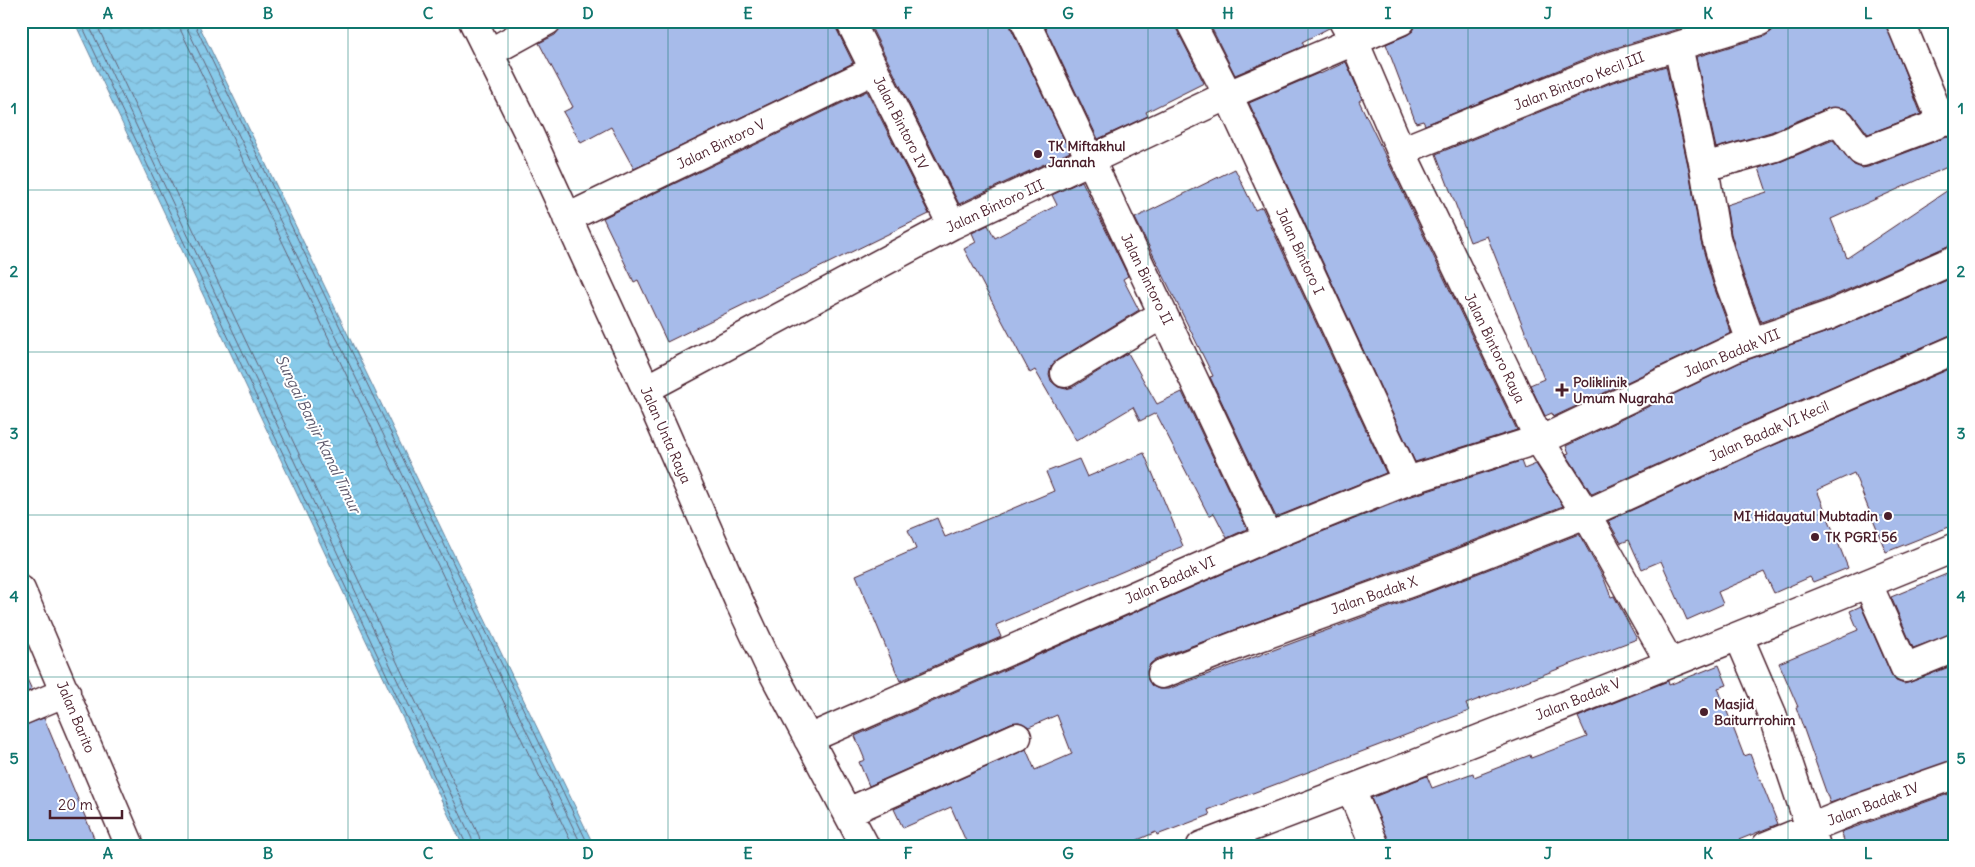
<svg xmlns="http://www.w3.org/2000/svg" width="1975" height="867" font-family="Delius,sans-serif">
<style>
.water{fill:url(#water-waves);stroke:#6f869d}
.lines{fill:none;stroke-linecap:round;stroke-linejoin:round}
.shore{stroke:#636377;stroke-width:1}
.building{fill:#a7bbea;stroke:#4a1f2b}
.minor-casing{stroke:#4a1f2b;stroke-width:31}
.minor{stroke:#fff;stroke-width:28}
.grid{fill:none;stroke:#0f766e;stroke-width:1;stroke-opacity:0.55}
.poi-dot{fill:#4a1f2b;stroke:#fff;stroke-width:2}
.labels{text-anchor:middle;stroke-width:4;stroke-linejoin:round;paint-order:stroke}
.street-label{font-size:14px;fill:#4a1f2b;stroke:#fff}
.poi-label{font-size:14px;font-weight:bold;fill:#4a1f2b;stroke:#fff;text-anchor:start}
.water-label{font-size:15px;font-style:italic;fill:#605b6e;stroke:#fff}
.neatline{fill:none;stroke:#0f766e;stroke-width:2}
.grid-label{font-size:16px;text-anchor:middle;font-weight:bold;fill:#0f766e}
</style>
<defs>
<pattern id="water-waves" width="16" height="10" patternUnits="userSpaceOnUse" patternTransform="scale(1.25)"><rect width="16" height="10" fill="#88cae9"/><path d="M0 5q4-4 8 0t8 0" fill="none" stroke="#77adc8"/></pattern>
</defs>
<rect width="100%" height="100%" fill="#fff"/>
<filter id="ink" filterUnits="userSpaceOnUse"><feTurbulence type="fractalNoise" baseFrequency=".02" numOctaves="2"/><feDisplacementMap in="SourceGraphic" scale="10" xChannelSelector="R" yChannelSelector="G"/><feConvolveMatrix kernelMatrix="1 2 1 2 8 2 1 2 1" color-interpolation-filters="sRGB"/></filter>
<g filter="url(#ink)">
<path class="water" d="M 74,21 L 197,21 L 594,846 L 463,846 Z"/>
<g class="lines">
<path class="shore" d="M 80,21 L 467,846
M 87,21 L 472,839 L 473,846
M 95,21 L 479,836 L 481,846
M 179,21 L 181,31 L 573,846
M 186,21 L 187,28 L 582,846
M 193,21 L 589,846"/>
</g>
<path class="building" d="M 571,21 L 835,21 L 836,28 L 853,63 L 634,169 L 611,127 L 581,143 L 563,112 L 573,107 L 539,43 L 555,35 L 561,27 Z
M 868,21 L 1010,21 L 1011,28 L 1070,152 L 959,204 Z
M 1042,21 L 1175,21 L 1176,28 L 1204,83 L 1146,112 L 1148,116 L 1098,139 Z
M 1208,21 L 1327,21 L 1329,28 L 1302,42 L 1304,46 L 1235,75 Z
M 1426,21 L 1705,21 L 1602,52 L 1425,125 L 1423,121 L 1416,123 L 1386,44 L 1407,35 L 1413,31 L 1416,25 Z
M 1775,21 L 1885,21 L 1921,114 L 1868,134 L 1852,113 L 1843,108 L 1828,108 L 1771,132 L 1716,148 L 1696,57 L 1765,36 L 1772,31 Z
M 1346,62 L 1362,99 L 1359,101 L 1517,430 L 1415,462 L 1249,103 L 1319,73 L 1320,74 Z
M 1666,66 L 1689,170 L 1701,242 L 1713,284 L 1731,333 L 1553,417 L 1552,413 L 1545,416 L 1530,385 L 1544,379 L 1487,236 L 1470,242 L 1436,154 L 1613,82 Z
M 867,91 L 929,214 L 667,342 L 638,280 L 634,282 L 603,218 Z
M 1947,137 L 1954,138 L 1954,164 L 1831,219 L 1847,258 L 1954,186 L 1954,245 L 1948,246 L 1824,300 L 1761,322 L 1743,274 L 1731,234 L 1726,205 L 1767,192 L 1759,168 L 1782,161 L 1833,140 L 1854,165 L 1862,168 L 1868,167 Z
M 1235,169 L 1255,210 L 1262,207 L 1386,473 L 1276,517 L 1210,377 L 1213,376 L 1135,218 Z
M 1082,181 L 1128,276 L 1123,279 L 1139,310 L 1057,360 L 1051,366 L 1049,374 L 1051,381 L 1058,387 L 1066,389 L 1073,387 L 1128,353 L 1157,404 L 1182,392 L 1247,529 L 1227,538 L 1214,513 L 1209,516 L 1156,413 L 1140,421 L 1133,407 L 1076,441 L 1035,370 L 1030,373 L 964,249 L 976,242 L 972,233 L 988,225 L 995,238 L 1057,205 L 1052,195 Z
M 1954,277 L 1954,335 L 1948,336 L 1753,421 L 1592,494 L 1566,454 L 1569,453 L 1566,446 L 1741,362 L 1836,329 Z
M 1954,367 L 1954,525 L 1886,552 L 1854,473 L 1817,490 L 1848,568 L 1813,582 L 1810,577 L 1774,593 L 1764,572 L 1718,592 L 1723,604 L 1687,620 L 1661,561 L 1642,569 L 1629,540 L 1621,543 L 1608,521 L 1765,449 Z
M 1144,453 L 1183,546 L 996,625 L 1001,637 L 900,681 L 856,575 L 916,549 L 908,530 L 937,518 L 945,537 L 1054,491 L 1046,472 L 1079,459 L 1087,477 Z
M 1521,461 L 1524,469 L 1536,464 L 1563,506 L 1414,564 L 1156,659 L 1150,664 L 1147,671 L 1148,680 L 1152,686 L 1159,689 L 1168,689 L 1425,594 L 1579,534 L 1604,579 L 1611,597 L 1614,596 L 1637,639 L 1466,704 L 1469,711 L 1208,810 L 1210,815 L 1157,835 L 1156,832 L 1124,846 L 968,846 L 951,807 L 903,828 L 894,809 L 1026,749 L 1035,770 L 1072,754 L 1057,715 L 1029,727 L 1019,722 L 1011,723 L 869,786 L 859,762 L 865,760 L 855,736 L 1274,551 L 1412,496 Z
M 1954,571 L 1954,633 L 1913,648 L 1891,597 Z
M 1861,606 L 1891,674 L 1896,681 L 1904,684 L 1911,682 L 1954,665 L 1954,760 L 1830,803 L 1796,707 L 1798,707 L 1779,663 L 1858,630 L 1850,611 Z
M 1719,665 L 1727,685 L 1718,688 L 1744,756 L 1750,754 L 1778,824 L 1724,846 L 1721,840 L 1705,846 L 1390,846 L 1371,798 L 1427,776 L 1432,788 L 1473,773 L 1474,777 L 1530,755 L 1531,758 L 1587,737 L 1578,717 L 1668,681 L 1669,685 Z
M 21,666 L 32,690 L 21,694 Z
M 44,718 L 94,838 L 76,846 L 21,846 L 21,726 Z
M 1954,792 L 1954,846 L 1846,846 L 1841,832 Z"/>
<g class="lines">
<g class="minor-casing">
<path id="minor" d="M 473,21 L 530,136 L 646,389 L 738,599 L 768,663 L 865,846
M 850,21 L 952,225
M 1025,21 L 1268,537
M 1190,21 L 1228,95 L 1407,481
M 1343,21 L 1354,41 L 1401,151 L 1541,443 L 1586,514 L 1670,663
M 1900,21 L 1936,108 L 1946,121 L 1954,123
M 1678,46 L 1704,167 L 1716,238 L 1728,279 L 1751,341
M 489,53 L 547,21
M 1401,151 L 1608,67 L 1760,21
M 1704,167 L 1776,147 L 1834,122 L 1840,123 L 1861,151 L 1863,152 L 1946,121
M 567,218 L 874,70
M 1065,373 L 1163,314
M 646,389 L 952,225 L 1228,95 L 1401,21
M 1868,584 L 1905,668 L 1954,648
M 21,590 L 130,846
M 1739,637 L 1772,714 L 1816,846
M 1162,674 L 1240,644 L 1420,579 L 1586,514 L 1759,435 L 1954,350
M 21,711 L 66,692
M 808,739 L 1268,537 L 1407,481 L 1552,435 L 1735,348 L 1830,315 L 1954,260
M 1351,790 L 1375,846
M 848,812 L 1017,737
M 1201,846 C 1454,751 1704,651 1954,548
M 1766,846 L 1854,810 L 1954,775"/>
</g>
<use href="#minor" class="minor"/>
</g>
</g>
<path class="grid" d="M 188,21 L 188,846M 348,21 L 348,846M 508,21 L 508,846M 668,21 L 668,846M 828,21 L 828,846M 988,21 L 988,846M 1148,21 L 1148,846M 1308,21 L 1308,846M 1468,21 L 1468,846M 1628,21 L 1628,846M 1788,21 L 1788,846M 21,190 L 1954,190M 21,352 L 1954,352M 21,515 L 1954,515M 21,677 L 1954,677"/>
<g class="poi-dot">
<circle cx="1038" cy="154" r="5"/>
<path d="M1559.5 382.5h5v5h5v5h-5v5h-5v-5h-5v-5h5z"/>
<circle cx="1888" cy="516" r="5"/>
<circle cx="1815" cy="537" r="5"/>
<circle cx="1704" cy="712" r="5"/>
</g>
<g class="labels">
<g class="street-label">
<text transform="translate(1579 81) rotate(-21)" y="5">Jalan Bintoro Kecil III</text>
<text transform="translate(901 123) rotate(63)" y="5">Jalan Bintoro IV</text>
<text transform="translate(721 144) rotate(-26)" y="5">Jalan Bintoro V</text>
<text transform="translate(995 206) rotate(-25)" y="5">Jalan Bintoro III</text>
<text transform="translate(1300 251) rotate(65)" y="5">Jalan Bintoro I</text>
<text transform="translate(1147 279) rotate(64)" y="5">Jalan Bintoro II</text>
<text transform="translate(1495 348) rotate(64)" y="5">Jalan Bintoro Raya</text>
<text transform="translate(1732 353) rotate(-23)" y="5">Jalan Badak VII</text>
<text transform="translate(1769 431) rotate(-24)" y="5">Jalan Badak VI Kecil</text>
<text transform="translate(666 435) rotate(66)" y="5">Jalan Unta Raya</text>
<text transform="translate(1170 580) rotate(-24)" y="5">Jalan Badak VI</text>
<text transform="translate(1374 595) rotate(-19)" y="5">Jalan Badak X</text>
<text transform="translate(1578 699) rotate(-22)" y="5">Jalan Badak V</text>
<text transform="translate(76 717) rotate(67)" y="5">Jalan Barito</text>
<text transform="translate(1873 804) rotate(-21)" y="5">Jalan Badak IV</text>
</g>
<g class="poi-label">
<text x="1048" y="151">TK Miftakhul<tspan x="1048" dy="16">Jannah</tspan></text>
<text x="1573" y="387">Poliklinik<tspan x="1573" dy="16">Umum Nugraha</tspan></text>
<text x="1878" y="521" text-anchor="end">MI Hidayatul Mubtadin</text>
<text x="1825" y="542">TK PGRI 56</text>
<text x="1714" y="709">Masjid<tspan x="1714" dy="16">Baiturrrohim</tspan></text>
</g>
<g class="water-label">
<text transform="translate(318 434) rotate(64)" y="5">Sungai Banjir Kanal Timur</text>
</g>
</g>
<rect width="1975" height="867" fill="none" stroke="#fff" stroke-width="55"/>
<path d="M50 810v8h72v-8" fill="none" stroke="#4a1f2b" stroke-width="2.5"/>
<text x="58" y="810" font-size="15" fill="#4a1f2b" stroke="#ffffff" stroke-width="4" paint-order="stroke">20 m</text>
<rect x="28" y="28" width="1920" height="812" class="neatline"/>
<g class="grid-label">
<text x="108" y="19">A</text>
<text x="268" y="19">B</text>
<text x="428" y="19">C</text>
<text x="588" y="19">D</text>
<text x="748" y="19">E</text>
<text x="908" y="19">F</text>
<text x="1068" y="19">G</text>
<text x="1228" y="19">H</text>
<text x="1388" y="19">I</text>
<text x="1548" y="19">J</text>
<text x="1708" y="19">K</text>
<text x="1868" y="19">L</text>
<text x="14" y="114">1</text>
<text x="1961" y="114">1</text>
<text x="14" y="277">2</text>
<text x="1961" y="277">2</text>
<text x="14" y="439">3</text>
<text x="1961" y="439">3</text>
<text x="14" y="602">4</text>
<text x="1961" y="602">4</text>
<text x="14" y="764">5</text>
<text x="1961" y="764">5</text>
<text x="108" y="859">A</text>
<text x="268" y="859">B</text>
<text x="428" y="859">C</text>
<text x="588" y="859">D</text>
<text x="748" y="859">E</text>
<text x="908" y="859">F</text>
<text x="1068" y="859">G</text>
<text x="1228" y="859">H</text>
<text x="1388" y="859">I</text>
<text x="1548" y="859">J</text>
<text x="1708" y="859">K</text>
<text x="1868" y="859">L</text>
</g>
</svg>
